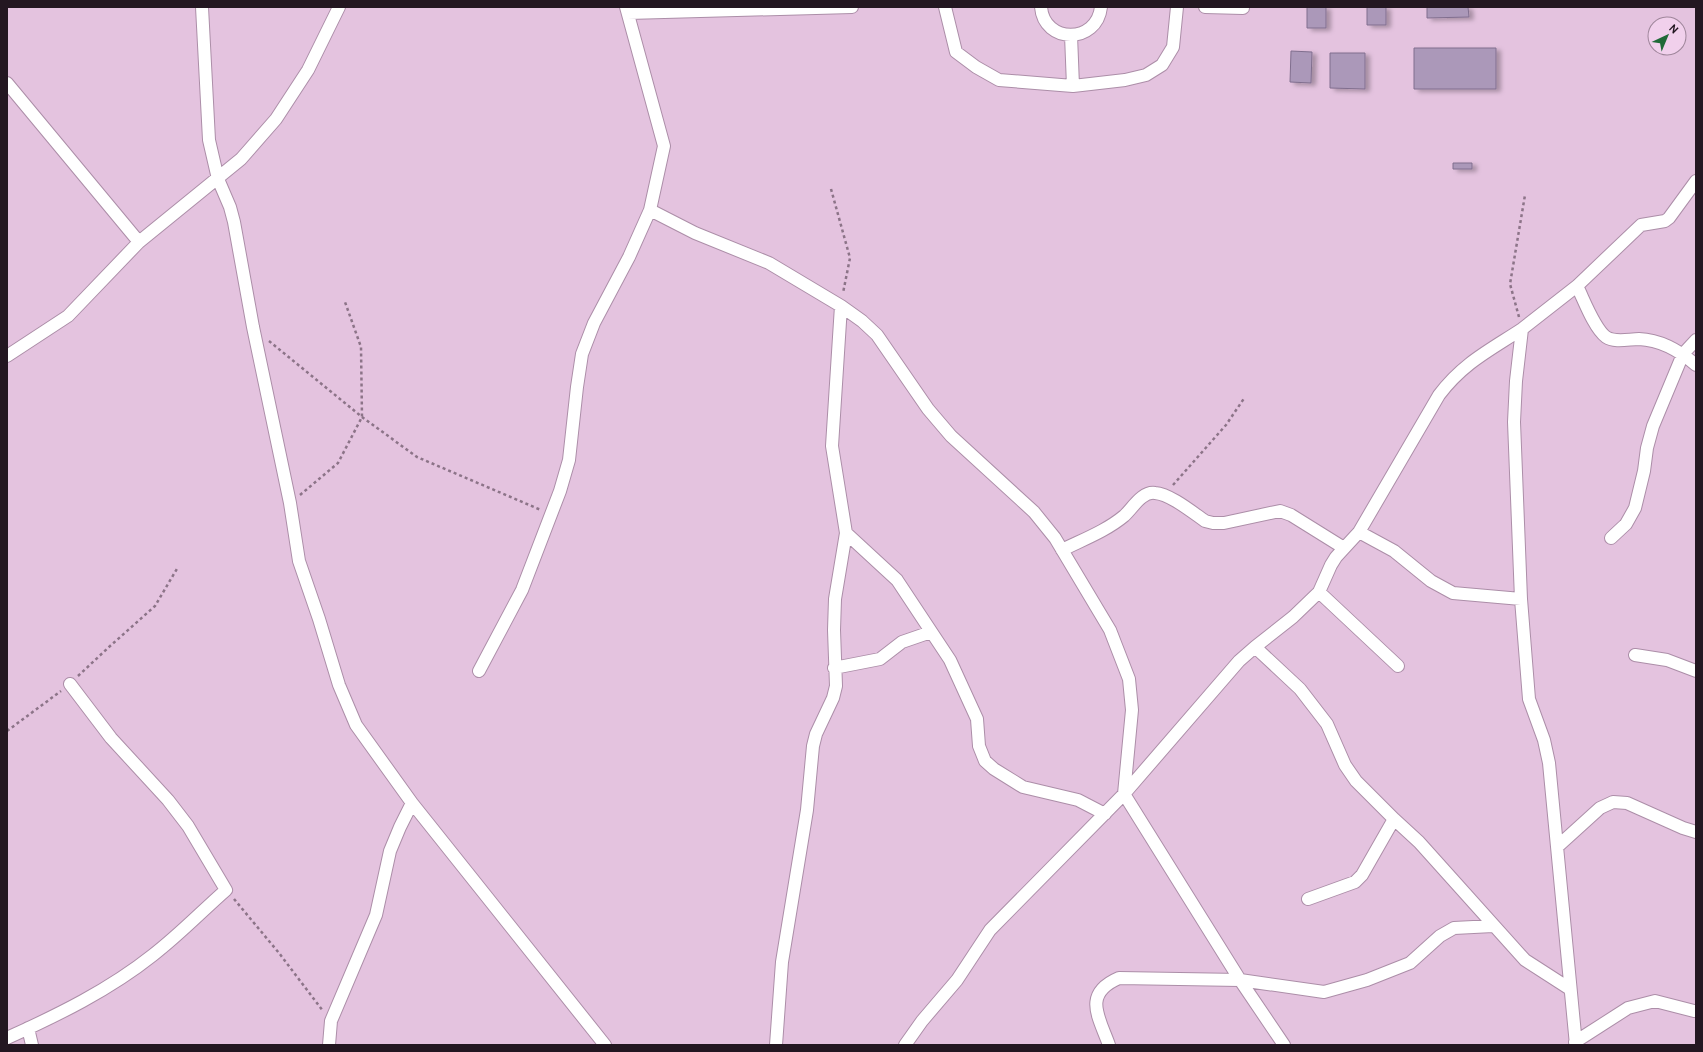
<svg xmlns="http://www.w3.org/2000/svg" width="1703" height="1052" font-family="Overpass,sans-serif">
<style>
.building{fill:#ab98b9;stroke:#806e8e;filter:url(#shadow)}
.lines{fill:none;stroke-linecap:round;stroke-linejoin:round}
.street-casing{stroke:#ac8ea8;stroke-width:14}
.path{stroke:#8c7488;stroke-width:2.5;stroke-dasharray:3 3;stroke-linecap:butt}
.street{stroke:#fff;stroke-width:12}
</style>
<defs>
<filter id="shadow"><feDropShadow dx="4.5" dy="2.5" stdDeviation="2" flood-color="#0004"/></filter>
</defs>
<rect width="100%" height="100%" fill="#e4c3df"/>
<path class="building" d="M 1307,7 L 1326,7 L 1326,28 L 1307,28 Z
M 1367,7 L 1386,7 L 1386,25 L 1367,25 Z
M 1427,7 L 1468,7 L 1469,17 L 1427,18 Z
M 1414,48 L 1496,48 L 1496,89 L 1414,89 Z
M 1291,51 L 1312,52 L 1311,83 L 1290,82 Z
M 1330,53 L 1365,53 L 1365,89 L 1330,88 Z
M 1453,163 L 1472,163 L 1472,169 L 1453,169 Z"/>
<g class="lines">
<g class="street-casing">
<path id="street" d="M 202,7 L 209,140 L 218,179 L 230,207 L 234,222 L 253,327 L 290,503 L 299,561 L 319,619 L 339,685 L 356,725 L 412,803 L 605,1045
M 945,7 L 956,52 L 976,67 L 999,80 L 1073,86 L 1125,80 L 1146,75 L 1162,65 L 1173,47 L 1177,7
M 1041,7 C 1044,44 1097,44 1101,7
M 1205,7 L 1243,8
M 628,13 L 852,7
M 1071,35 L 1073,86
M 7,83 L 139,242
M 650,210 L 695,233 L 769,263 L 841,306 L 862,321 L 877,335 L 928,409 L 951,436 L 1034,512 L 1055,538 L 1110,630 L 1129,679 L 1132,710 L 1124,794 L 990,930 L 957,980 L 922,1021 L 905,1045
M 1577,286 C 1584,300 1594,328 1606,337 C 1615,343 1629,339 1639,339 C 1661,340 1680,351 1696,365
M 7,356 L 68,316 L 139,242 L 241,159 L 276,119 L 308,70 L 339,7
M 1359,532 L 1394,551 L 1431,581 L 1453,593 L 1521,599
M 846,533 L 897,580 L 950,660 L 977,719 L 979,746 L 985,761 L 994,769 L 1023,787 L 1078,800 L 1105,814
M 1611,538 L 1626,524 L 1635,508 L 1644,471 L 1647,448 L 1653,426 L 1683,354 L 1696,340
M 1062,550 C 1082,540 1106,531 1124,516 C 1132,509 1142,491 1155,493 C 1170,494 1192,512 1205,521 L 1213,523 L 1224,523 L 1280,511 L 1291,515 L 1344,548
M 1319,592 L 1398,666
M 1255,647 L 1300,689 L 1327,724 L 1345,765 L 1356,781 L 1394,819 L 1362,875 L 1355,882 L 1308,899
M 1635,655 L 1667,660 L 1696,671
M 834,668 L 880,659 L 902,642 L 931,632
M 479,671 L 522,590 L 560,491 L 569,460 L 577,387 L 582,354 L 594,323 L 629,257 L 650,210 L 664,146 L 626,7
M 1394,819 L 1419,842 L 1525,960 L 1570,989
M 1557,847 L 1600,808 L 1613,802 L 1627,803 L 1683,828 L 1696,832
M 28,1028 L 32,1045
M 7,1038 C 58,1015 109,990 153,955 C 179,935 202,911 226,890 L 188,826 L 168,800 L 111,738 L 70,684
M 1575,1042 L 1628,1008 L 1655,1001 L 1694,1011
M 329,1045 L 331,1021 L 376,915 L 390,851 L 400,827 L 412,803
M 776,1045 L 782,962 L 807,810 L 813,746 L 816,734 L 833,698 L 836,686 L 834,630 L 835,599 L 846,533 L 832,446 L 841,306
M 1109,1045 C 1099,1017 1082,994 1119,978 L 1240,980 L 1324,992 L 1367,980 L 1410,963 L 1440,936 L 1454,928 L 1493,926
M 1284,1045 L 1240,980 L 1124,794 L 1239,661 L 1255,647 L 1293,617 L 1319,592 L 1331,565 L 1336,557 L 1359,532 L 1439,395 C 1463,363 1490,350 1522,329
M 1576,1045 L 1549,763 L 1544,740 L 1529,699 L 1521,599 L 1514,422 L 1516,381 L 1522,329 L 1577,286 L 1641,225 L 1665,221 L 1669,218 L 1696,181"/>
</g>
<path class="path" d="M 831,189 L 850,258 L 843,293
M 1519,317 L 1510,284 L 1525,195
M 269,341 L 362,417 L 417,457 L 541,510
M 1173,485 L 1226,425 L 1245,397
M 300,495 L 338,463 L 362,417 L 361,347 L 345,302
M 78,676 L 109,647 L 155,606 L 178,567
M 7,731 L 61,691
M 234,899 L 279,953 L 323,1011"/>
<use href="#street" class="street"/>
</g>
<rect width="1703" height="1052" fill="none" stroke="#231721" stroke-width="16"/>
<g transform="translate(1667 36) rotate(44)"><circle r="19" fill="#f1d0ec" stroke="#9f869b"/>
<path d="M0-3L7 15L0 10L-7 15Z" fill="#206a38"/>
<text y="-6" font-size="11" font-weight="bold" text-anchor="middle" fill="#231721">N</text>
</g>
</svg>
